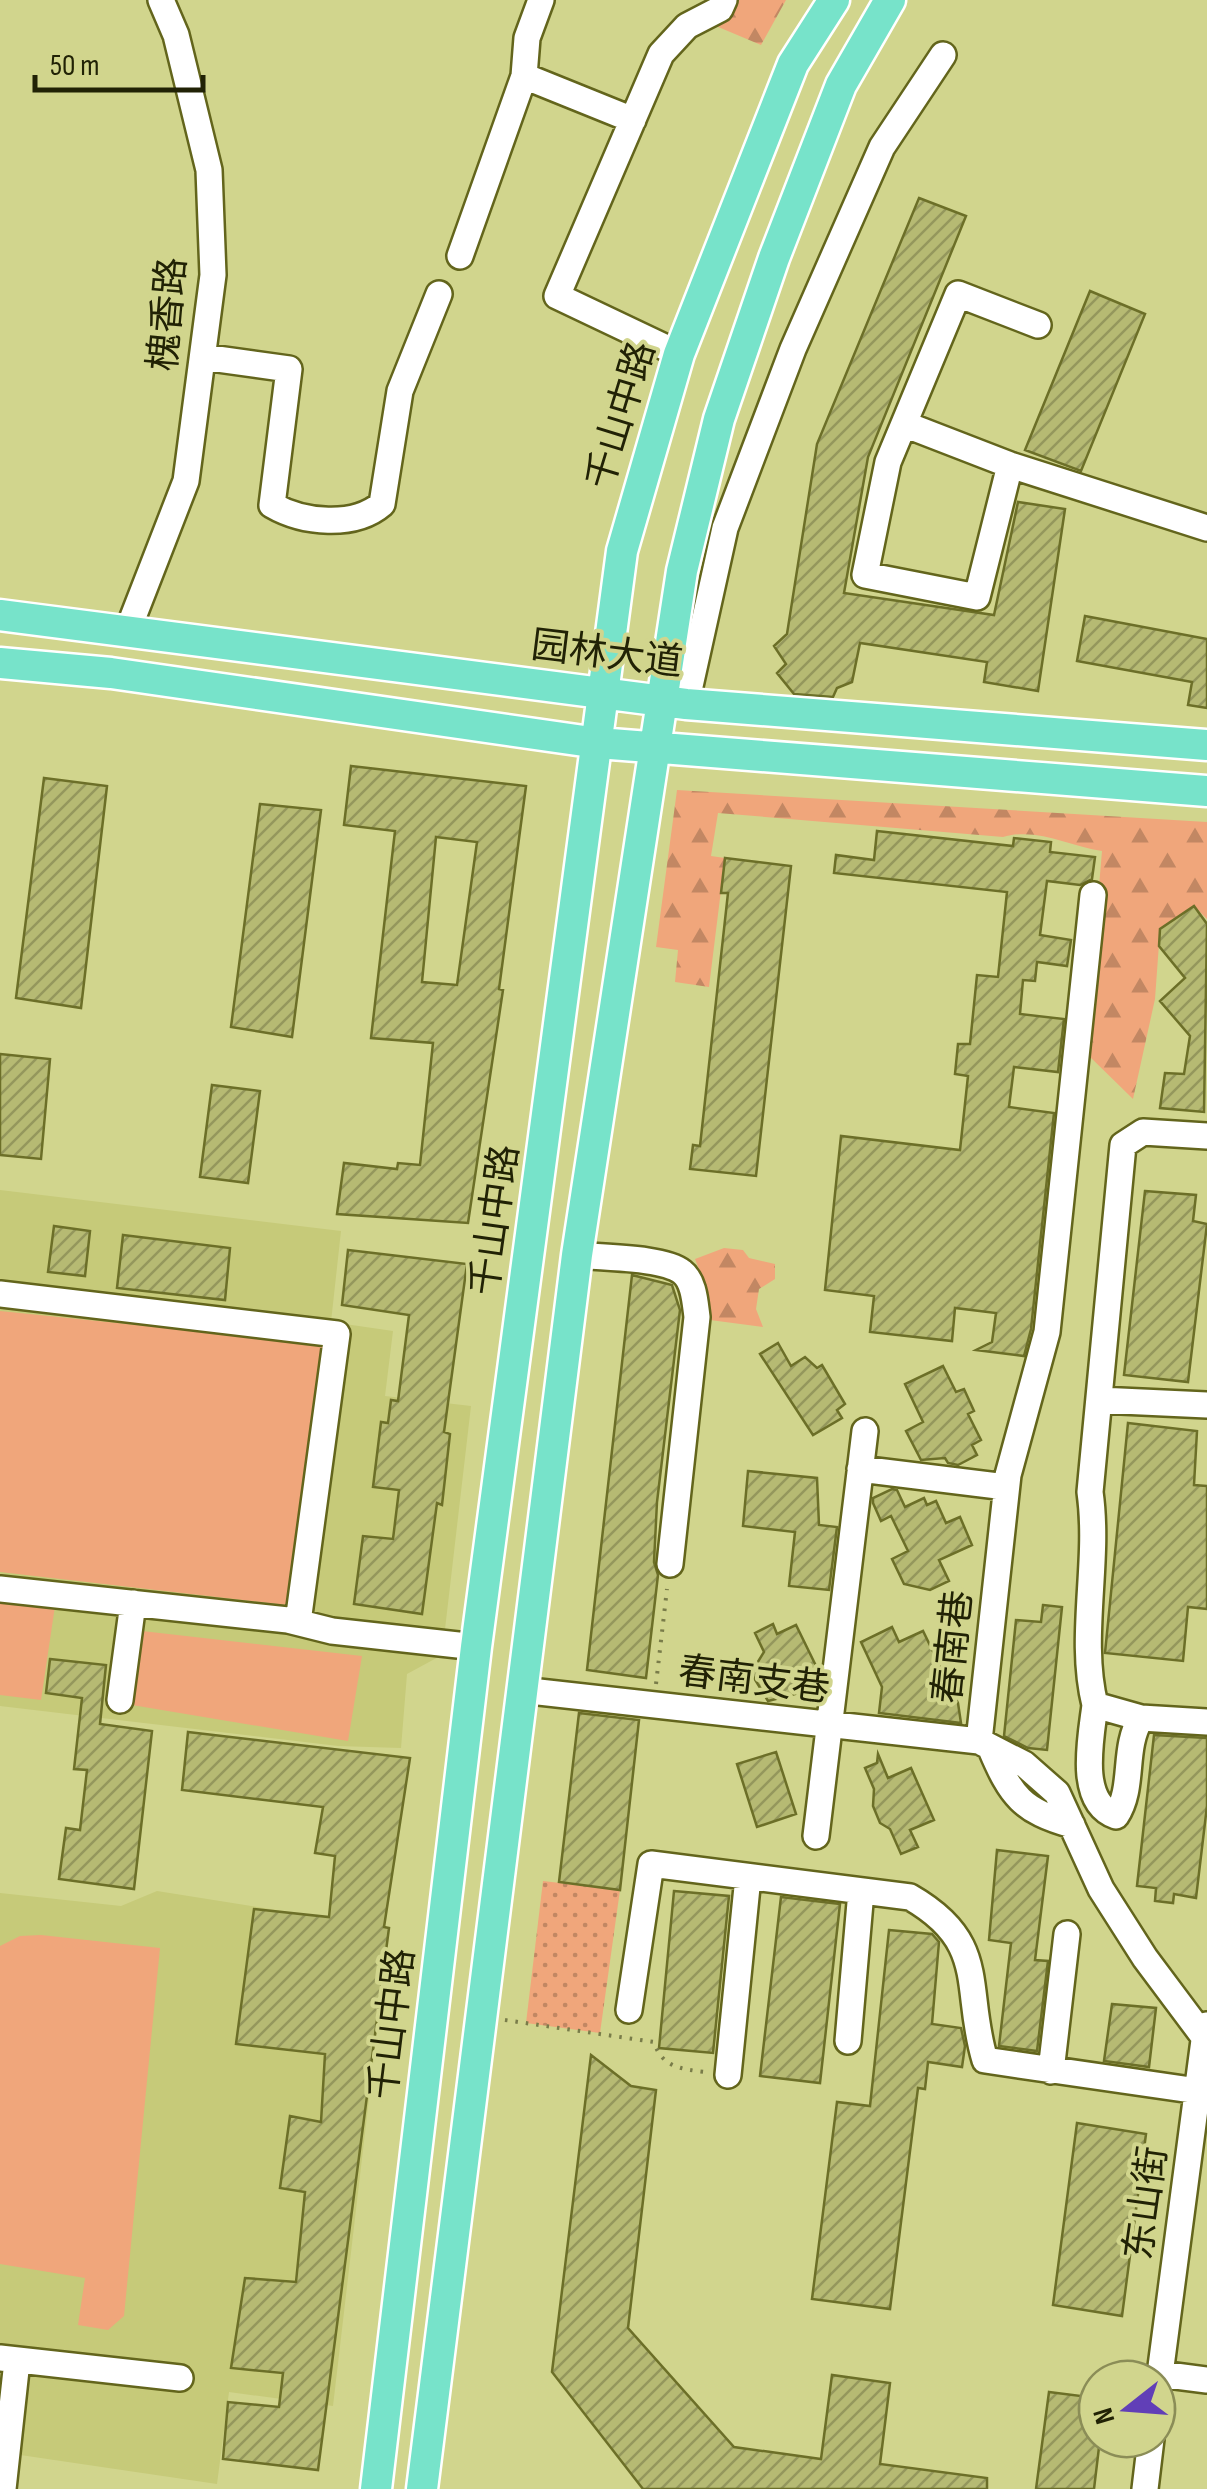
<svg xmlns="http://www.w3.org/2000/svg" width="1207" height="2489" font-family="'Sofia Sans Condensed','Noto Sans SC',sans-serif">
<style>
.built{fill:#c6ca79}
.grass{fill:url(#grass-dots)}
.forest{fill:url(#forest-firs)}
.garden{fill:#f0a67b}
.building{fill:url(#building-hatch);stroke:#6c6f28;stroke-width:2.5;fill-rule:evenodd}
.lines{fill:none;stroke-linecap:round;stroke-linejoin:round}
.minor-casing{stroke:#63651c;stroke-width:30}
.major-casing{stroke:#fff;stroke-width:35}
.path{stroke:#797c49;stroke-width:4;stroke-dasharray:2.5 8;stroke-linecap:butt}
.minor{stroke:#fff;stroke-width:25}
.major{stroke:#77e3ca;stroke-width:30}
.labels{text-anchor:middle;stroke-width:8;stroke-linejoin:round;paint-order:stroke}
.street-label{font-size:38px;fill:#212205;stroke:#d1d58d}
</style>
<defs>
<pattern id="grass-dots" width="8" height="8" patternUnits="userSpaceOnUse" patternTransform="scale(2.5)"><rect width="8" height="8" fill="#f0a67b"/><path d="M2 2h.1M6 6h.1" fill="none" stroke="#c28763" stroke-width="1.8" stroke-linecap="round"/></pattern>
<pattern id="forest-firs" width="22" height="20" patternUnits="userSpaceOnUse" patternTransform="scale(2.5)"><rect width="22" height="20" fill="#f0a67b"/><path d="M5 1l3.5 6h-7zM16 11l3.5 6h-7z" fill="#c28763"/></pattern>
<pattern id="building-hatch" width="6" height="6" patternUnits="userSpaceOnUse" patternTransform="scale(2.5)"><rect width="6" height="6" fill="#b6ba73"/><path d="M-1 1l2-2M0 6l6-6M5 7l2-2" fill="none" stroke="#94975c"/></pattern>
</defs>
<rect width="100%" height="100%" fill="#d1d58d"/>
<path class="built" d="M 0,1190 L 341,1231 L 331,1322 L 393,1331 L 385,1396 L 471,1406 L 442,1655 L 407,1674 L 401,1748 L 338,1746 L 0,1706 Z
M 157,1891 L 389,1928 L 333,2406 L 229,2392 L 217,2484 L 0,2452 L 0,1893 L 121,1906 Z"/>
<path class="grass" d="M 543,1881 L 620,1890 L 600,2033 L 526,2023 Z"/>
<path class="forest" d="M 714,0 L 786,0 L 761,45 L 704,21 Z
M 677,790 L 1207,822 L 1207,919 L 1194,906 L 1160,930 L 1155,999 L 1133,1099 L 1085,1052 L 1102,851 C 1069,846 1037,827 1003,837 L 718,813 L 711,856 L 725,858 L 709,987 L 675,982 L 678,950 L 656,947 Z
M 724,1248 L 743,1250 L 749,1258 L 775,1264 L 775,1279 L 759,1289 L 756,1309 L 763,1327 L 710,1320 L 708,1292 L 695,1259 Z"/>
<path class="garden" d="M 0,1311 L 332,1345 L 296,1606 L 0,1572 Z
M 0,1599 L 55,1606 L 41,1700 L 0,1695 Z
M 142,1631 L 362,1656 L 348,1741 L 132,1705 Z
M 41,1935 L 160,1948 L 124,2316 L 108,2330 L 78,2325 L 85,2278 L 0,2264 L 0,1946 L 20,1936 Z"/>
<path class="building" d="M 919,198 L 966,216 L 868,457 L 844,593 L 994,615 L 1018,502 L 1065,509 L 1038,691 L 984,682 L 987,662 L 860,643 L 852,682 L 837,688 L 833,697 L 794,694 L 777,673 L 786,664 L 774,646 L 787,634 L 817,444 Z
M 1090,291 L 1145,314 L 1081,471 L 1025,450 Z
M 1085,616 L 1207,639 L 1207,708 L 1188,705 L 1192,682 L 1077,661 Z
M 351,766 L 526,786 L 499,989 L 503,990 L 468,1223 L 337,1214 L 344,1163 L 397,1169 L 398,1163 L 420,1165 L 433,1043 L 371,1038 L 395,831 L 344,825 ZM 436,837 L 477,842 L 457,985 L 422,982 Z
M 44,778 L 107,786 L 81,1008 L 16,998 Z
M 260,804 L 321,810 L 292,1037 L 231,1027 Z
M 877,831 L 1013,846 L 1014,838 L 1051,842 L 1050,852 L 1095,857 L 1092,879 L 1080,885 L 1047,881 L 1040,935 L 1071,940 L 1067,966 L 1037,962 L 1035,981 L 1023,980 L 1020,1014 L 1064,1019 L 1058,1072 L 1014,1067 L 1009,1107 L 1054,1113 L 1031,1329 L 1024,1356 L 976,1350 L 992,1342 L 996,1313 L 955,1308 L 952,1341 L 870,1332 L 874,1296 L 825,1290 L 841,1136 L 960,1150 L 968,1076 L 955,1074 L 958,1044 L 970,1044 L 977,975 L 998,977 L 1007,892 L 834,873 L 836,855 L 874,860 Z
M 725,858 L 791,866 L 756,1176 L 690,1169 L 693,1145 L 700,1146 L 728,893 L 721,893 Z
M 1194,906 L 1207,924 L 1204,1112 L 1160,1108 L 1165,1073 L 1184,1074 L 1190,1036 L 1160,1001 L 1185,978 L 1159,946 L 1160,929 Z
M 0,1054 L 50,1059 L 41,1159 L 0,1155 Z
M 212,1085 L 260,1091 L 248,1183 L 200,1177 Z
M 1145,1191 L 1196,1195 L 1193,1221 L 1207,1224 L 1188,1382 L 1124,1375 Z
M 54,1226 L 90,1231 L 85,1276 L 48,1272 Z
M 123,1235 L 230,1248 L 225,1300 L 117,1288 Z
M 348,1250 L 467,1264 L 444,1432 L 450,1434 L 442,1505 L 437,1503 L 422,1614 L 354,1604 L 363,1536 L 393,1539 L 399,1490 L 373,1487 L 381,1422 L 388,1423 L 391,1400 L 398,1401 L 409,1315 L 342,1305 Z
M 632,1275 L 672,1285 L 680,1310 L 657,1502 L 654,1562 L 658,1575 L 646,1678 L 587,1670 Z
M 778,1343 L 791,1366 L 805,1357 L 817,1368 L 822,1365 L 845,1404 L 837,1410 L 842,1418 L 813,1435 L 760,1354 Z
M 943,1366 L 956,1392 L 964,1389 L 974,1411 L 968,1414 L 981,1440 L 972,1445 L 977,1455 L 958,1465 L 948,1463 L 945,1458 L 921,1460 L 906,1431 L 923,1422 L 905,1384 Z
M 1128,1423 L 1197,1431 L 1194,1485 L 1207,1486 L 1207,1609 L 1188,1607 L 1183,1661 L 1105,1653 Z
M 748,1471 L 817,1478 L 819,1525 L 837,1527 L 829,1590 L 789,1586 L 795,1532 L 743,1526 Z
M 892,1489 L 897,1490 L 905,1507 L 924,1498 L 927,1505 L 936,1501 L 946,1523 L 960,1517 L 972,1545 L 939,1560 L 949,1581 L 930,1590 L 904,1584 L 892,1559 L 908,1551 L 891,1516 L 881,1521 L 873,1503 L 873,1498 Z
M 1043,1605 L 1062,1607 L 1047,1750 L 1028,1748 L 1004,1736 L 1016,1620 L 1041,1622 Z
M 773,1624 L 777,1634 L 796,1625 L 819,1672 L 800,1685 L 803,1692 L 768,1701 L 751,1673 L 764,1652 L 755,1633 Z
M 892,1627 L 899,1642 L 923,1631 L 958,1703 L 961,1723 L 879,1713 L 882,1687 L 861,1642 Z
M 50,1659 L 106,1665 L 100,1724 L 152,1731 L 134,1889 L 59,1879 L 66,1828 L 80,1830 L 87,1770 L 74,1769 L 82,1698 L 46,1693 Z
M 579,1713 L 639,1720 L 620,1890 L 559,1882 Z
M 188,1732 L 410,1758 L 384,1927 L 389,1928 L 318,2470 L 223,2459 L 228,2402 L 279,2407 L 283,2373 L 231,2368 L 245,2278 L 296,2282 L 305,2192 L 280,2188 L 290,2116 L 321,2122 L 325,2054 L 236,2044 L 254,1909 L 329,1917 L 335,1856 L 315,1853 L 323,1807 L 182,1790 Z
M 1154,1735 L 1207,1738 L 1207,1806 L 1196,1898 L 1174,1894 L 1173,1903 L 1155,1901 L 1156,1888 L 1137,1886 Z
M 776,1752 L 796,1814 L 757,1827 L 737,1764 Z
M 878,1754 L 888,1778 L 911,1768 L 934,1820 L 910,1830 L 918,1847 L 901,1854 L 890,1829 L 880,1823 L 873,1806 L 874,1789 L 865,1768 L 877,1763 Z
M 997,1850 L 1048,1856 L 1035,1960 L 1048,1961 L 1037,2051 L 999,2046 L 1011,1943 L 989,1940 Z
M 674,1891 L 729,1896 L 713,2053 L 659,2048 Z
M 781,1897 L 840,1904 L 820,2083 L 760,2076 Z
M 889,1930 L 932,1934 L 939,1942 L 932,2024 L 961,2028 L 965,2046 L 962,2067 L 928,2062 L 925,2089 L 918,2088 L 890,2309 L 812,2299 L 837,2102 L 870,2106 Z
M 1112,2004 L 1156,2008 L 1149,2067 L 1104,2061 Z
M 591,2055 L 631,2086 L 656,2090 L 628,2328 L 734,2447 L 821,2459 L 832,2375 L 890,2383 L 880,2464 L 987,2478 L 987,2489 L 643,2489 L 552,2372 Z
M 1077,2123 L 1146,2134 L 1122,2316 L 1053,2305 Z
M 1049,2392 L 1097,2398 L 1100,2439 L 1094,2489 L 1036,2489 Z"/>
<g class="lines">
<g class="minor-casing">
<path id="minor" d="M 524,76 L 633,120
M 460,256 L 524,76 L 527,38 L 541,0
M 679,354 L 557,296 L 661,54 L 687,26 L 720,9 L 724,0
M 203,357 L 289,369 L 272,505 C 303,523 354,528 382,504 L 400,391 L 439,294
M 904,424 L 1010,465 L 1207,528
M 1010,465 L 977,597 L 865,575 L 888,462 L 958,294 L 1038,325
M 128,630 L 186,481 L 213,275 L 209,170 L 176,35 L 161,0
M 686,704 L 725,528 L 793,349 L 882,147 L 943,55
M 1207,1136 L 1143,1132 L 1123,1145 L 1090,1492 C 1100,1563 1078,1637 1095,1705 L 1141,1718 L 1207,1722
M 577,1255 C 601,1258 663,1257 682,1272 C 694,1281 695,1302 697,1317 L 670,1564
M 0,1294 L 337,1334 L 298,1622
M 1099,1400 L 1207,1405
M 860,1469 L 1006,1487
M 0,1589 L 288,1620 L 332,1631 L 476,1647
M 521,1690 L 979,1741
M 120,1700 L 133,1603
M 1095,1705 C 1091,1738 1077,1802 1116,1816 C 1135,1787 1122,1749 1141,1718
M 979,1741 L 1008,1475 L 1047,1332 L 1093,895
M 979,1741 L 1024,1764 L 1057,1793 L 1101,1889 L 1145,1958 L 1207,2041
M 991,1749 C 1011,1796 1022,1811 1072,1825
M 816,1836 L 865,1431
M 629,2010 L 651,1864 L 910,1897 C 990,1943 963,1988 985,2060 L 1198,2091
M 848,2041 L 861,1891
M 1051,2071 L 1067,1934
M 728,2075 L 748,1877
M 0,2358 L 180,2378
M 1160,2374 L 1207,2380
M 1157,2397 L 1206,2025
M 3,2489 L 17,2361
M 1145,2489 L 1151,2439"/>
</g>
<g class="major-casing">
<path id="major" d="M 0,615 L 686,704 L 1207,745
M 0,663 L 111,673 L 598,743 L 1207,791
M 376,2489 L 476,1647 L 622,551 L 679,354 L 793,64 L 834,0
M 422,2489 L 577,1255 L 682,571 L 719,419 L 774,258 L 841,85 L 890,0"/>
</g>
<path class="path" d="M 656,1684 L 667,1589
M 505,2020 L 654,2042 C 662,2067 680,2069 705,2072"/>
<use href="#minor" class="minor"/>
<use href="#major" class="major"/>
</g>
<g class="labels">
<g class="street-label">
<text transform="translate(167 314) rotate(-85)" y="13">槐香路</text>
<text transform="translate(620 415) rotate(-73)" y="13">千山中路</text>
<text transform="translate(607 653) rotate(7)" y="13">园林大道</text>
<text transform="translate(494 1220) rotate(-82)" y="13">千山中路</text>
<text transform="translate(952 1647) rotate(-84)" y="13">春南巷</text>
<text transform="translate(754 1679) rotate(7)" y="13">春南支巷</text>
<text transform="translate(391 2024) rotate(-83)" y="13">千山中路</text>
<text transform="translate(1145 2203) rotate(-82)" y="13">东山街</text>
</g>
</g>
<g transform="translate(1127 2409) rotate(253)"><circle r="48" fill="#d1d58d" stroke="#8b8d57" stroke-width="2.5"/>
<path d="M0-8L18 38L0 25L-18 38Z" fill="#613fb7"/>
<text y="-15" font-size="28" font-weight="bold" text-anchor="middle" fill="#212205">N</text>
</g>
<path d="M35 75v15h168v-15" fill="none" stroke="#212205" stroke-width="5"/>
<text x="50" y="75" font-size="30" fill="#212205" stroke="#d1d58d" stroke-width="8" paint-order="stroke">50 m</text>
</svg>
